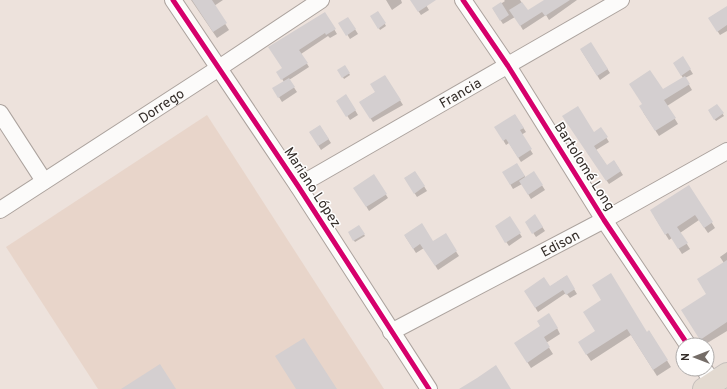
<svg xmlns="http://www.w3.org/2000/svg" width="727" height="389" font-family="Overpass,sans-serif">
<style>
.built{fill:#e8d5ca}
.shadow{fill:#0003}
.building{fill:#d4cfd0}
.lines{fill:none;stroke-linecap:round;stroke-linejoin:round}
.minor-casing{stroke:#aca39e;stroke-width:18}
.highway-casing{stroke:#c5bfbc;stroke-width:24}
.minor{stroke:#fcfbfa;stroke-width:16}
.highway{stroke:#e3dad1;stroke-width:22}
.cycleway-casing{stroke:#fff;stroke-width:8}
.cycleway{stroke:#d6006c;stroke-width:5}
.labels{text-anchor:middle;stroke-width:3;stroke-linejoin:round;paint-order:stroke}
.street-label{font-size:14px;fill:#352e2a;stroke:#fff}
</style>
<rect width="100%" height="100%" fill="#ede2dc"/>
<path class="built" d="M 207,115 L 384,389 L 98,389 L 6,247 Z"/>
<path class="shadow" d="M 191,0 L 223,0 L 214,6 L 229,30 L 217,38 Z
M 386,0 L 401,0 L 402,3 L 392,10 Z
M 411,0 L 423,0 L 429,10 L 421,15 Z
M 504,0 L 520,0 L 528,12 L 546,0 L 577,0 L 549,20 L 546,15 L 523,30 L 515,17 L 503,24 L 493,9 L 505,1 Z
M 727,7 L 727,31 L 720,35 L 709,18 Z
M 378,12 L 386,26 L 380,30 L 372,16 Z
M 325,14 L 337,34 L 330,38 L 328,36 L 301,54 L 309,67 L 289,80 L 297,92 L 282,102 L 274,89 L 284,82 L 278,72 L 283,69 Z
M 348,18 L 358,34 L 350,39 L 340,23 Z
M 591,44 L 610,73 L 600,80 L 581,50 Z
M 683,58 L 693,74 L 685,78 L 692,90 L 667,106 L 678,124 L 659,136 L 643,112 L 662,91 L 683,78 L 674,63 Z
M 345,66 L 350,75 L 344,79 L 339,70 Z
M 385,76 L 403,105 L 373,122 L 360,102 L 376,92 Z
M 346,95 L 358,115 L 350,120 L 340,105 Z
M 717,105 L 724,116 L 716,121 L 709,111 Z
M 515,115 L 526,132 L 521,135 L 533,154 L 521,162 L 509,143 L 506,145 L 496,128 Z
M 566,120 L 594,133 L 601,129 L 609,142 L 596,150 L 607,166 L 614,161 L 623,175 L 609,184 Z
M 320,126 L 331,143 L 321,150 L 310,132 Z
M 516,164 L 526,178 L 534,173 L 545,190 L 531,199 L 522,184 L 513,189 L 506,177 Z
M 415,172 L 427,191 L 417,197 L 405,178 Z
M 374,176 L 388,198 L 369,211 L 355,188 Z
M 689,186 L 715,228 L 708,233 L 699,220 L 680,233 L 690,249 L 682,254 L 672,238 L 669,240 L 654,216 Z
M 535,216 L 545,231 L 536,237 L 526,222 Z
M 510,218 L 522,237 L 509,246 L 496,227 Z
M 359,226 L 365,236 L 355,242 L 349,233 Z
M 445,235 L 459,256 L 438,270 L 424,248 L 416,253 L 405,236 L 433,243 Z
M 727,252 L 727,331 L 704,345 L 686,316 L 707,294 L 724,263 L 720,257 Z
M 566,276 L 577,294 L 570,298 L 566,293 L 538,312 L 525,291 L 550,287 Z
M 602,301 L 646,333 L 649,331 L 671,367 L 657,376 L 631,335 L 591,361 L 583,349 L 596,332 Z
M 557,328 L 560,334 L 546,343 L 553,354 L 531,368 L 519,349 Z"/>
<path class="building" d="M 192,0 L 212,0 L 227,23 L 213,32 Z
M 410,0 L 436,0 L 418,12 Z
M 544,0 L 570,0 L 545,16 L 542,12 L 520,26 L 509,10 L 522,2 L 528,10 Z
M 501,2 L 509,15 L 500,21 L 492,8 Z
M 727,6 L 727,25 L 717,32 L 708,18 Z
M 378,11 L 386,23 L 378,29 L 370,16 Z
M 325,12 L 336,29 L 326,35 L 325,33 L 299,50 L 308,63 L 281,80 L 276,72 L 282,68 L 268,47 Z
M 348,17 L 356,29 L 346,36 L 338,23 Z
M 591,42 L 608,69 L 597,76 L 580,49 Z
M 683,56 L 691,69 L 681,76 L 673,63 Z
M 345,65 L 350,73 L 342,78 L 337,70 Z
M 650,70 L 663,89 L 685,76 L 690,84 L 664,100 L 676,118 L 655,131 L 639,106 L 642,104 L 629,84 Z
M 385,75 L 401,100 L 370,119 L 359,102 L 375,92 L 370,84 Z
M 289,78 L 295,87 L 278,98 L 272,88 Z
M 346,94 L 356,110 L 346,117 L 336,101 Z
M 717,104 L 724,113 L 714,120 L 708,110 Z
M 578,106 L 594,132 L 601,127 L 608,137 L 594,146 L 607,165 L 614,160 L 621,171 L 606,181 L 562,116 Z
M 515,114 L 524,128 L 520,130 L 532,149 L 518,158 L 506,139 L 503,141 L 494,127 Z
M 320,125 L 329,139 L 318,146 L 309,132 Z
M 517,163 L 525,176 L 510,185 L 502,172 Z
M 415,171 L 425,186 L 414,194 L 404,178 Z
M 534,171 L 543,185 L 528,195 L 519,181 Z
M 374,174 L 387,194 L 366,207 L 353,188 Z
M 689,185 L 713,222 L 704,228 L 695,215 L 677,227 L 688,243 L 678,249 L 668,233 L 665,235 L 650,210 Z
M 535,214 L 543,227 L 532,234 L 525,222 Z
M 510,216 L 521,233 L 505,243 L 495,226 Z
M 422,223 L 433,241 L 446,233 L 457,251 L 435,266 L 420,244 L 413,249 L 404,235 Z
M 359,225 L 365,234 L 353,241 L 348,232 Z
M 727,260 L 727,322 L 700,340 L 681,310 L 706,294 L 697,279 Z
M 611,273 L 647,332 L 649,330 L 668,360 L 653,370 L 627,329 L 586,355 L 578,342 L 595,331 L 583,312 L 601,300 L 592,285 Z
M 567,275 L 575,289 L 566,295 L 563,290 L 535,308 L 524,291 L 544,277 L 550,286 Z
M 549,313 L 558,328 L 544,337 L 550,347 L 527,363 L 514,343 L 540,326 L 537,321 Z
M 304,338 L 337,389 L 296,389 L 275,356 Z
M 160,364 L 176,389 L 121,389 Z
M 496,365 L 511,389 L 459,389 L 477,378 Z"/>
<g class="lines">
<g class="minor-casing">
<g id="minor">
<path d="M 173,0 L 298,186 L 429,389"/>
<path d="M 463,0 L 508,66 L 604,220 L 688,345"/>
<path d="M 0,113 L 44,181"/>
<path id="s1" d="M 298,186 L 621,0"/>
<path id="s2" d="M 0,210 L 219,68 L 321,0"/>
<path id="s3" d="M 391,332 L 604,220 L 727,151"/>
<path d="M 704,369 L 713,383"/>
</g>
</g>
<g class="highway-casing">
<path id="highway" d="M 704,389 L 727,374"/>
</g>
<use href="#minor" class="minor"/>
<use href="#highway" class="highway"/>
<g class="cycleway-casing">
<path id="cycleway" d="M 173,0 L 298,186 L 429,389
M 463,0 L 508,66 L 604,220 L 688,345"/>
</g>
<use href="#cycleway" class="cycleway"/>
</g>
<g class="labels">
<g class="street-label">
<text dy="5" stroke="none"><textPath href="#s1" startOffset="187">Francia</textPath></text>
<text dy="5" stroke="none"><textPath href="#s2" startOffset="192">Dorrego</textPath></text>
<text transform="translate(585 166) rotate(58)" y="5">Bartolomé Long</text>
<text transform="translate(313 187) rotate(57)" y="5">Mariano López</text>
<text dy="5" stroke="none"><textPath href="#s3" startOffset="191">Edison</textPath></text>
</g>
</g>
<g transform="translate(695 357) rotate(270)"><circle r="19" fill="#ffffff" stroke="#aeabaa"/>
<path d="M0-3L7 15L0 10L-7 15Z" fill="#756d68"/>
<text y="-6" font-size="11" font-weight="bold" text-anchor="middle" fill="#352e2a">N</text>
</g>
</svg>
